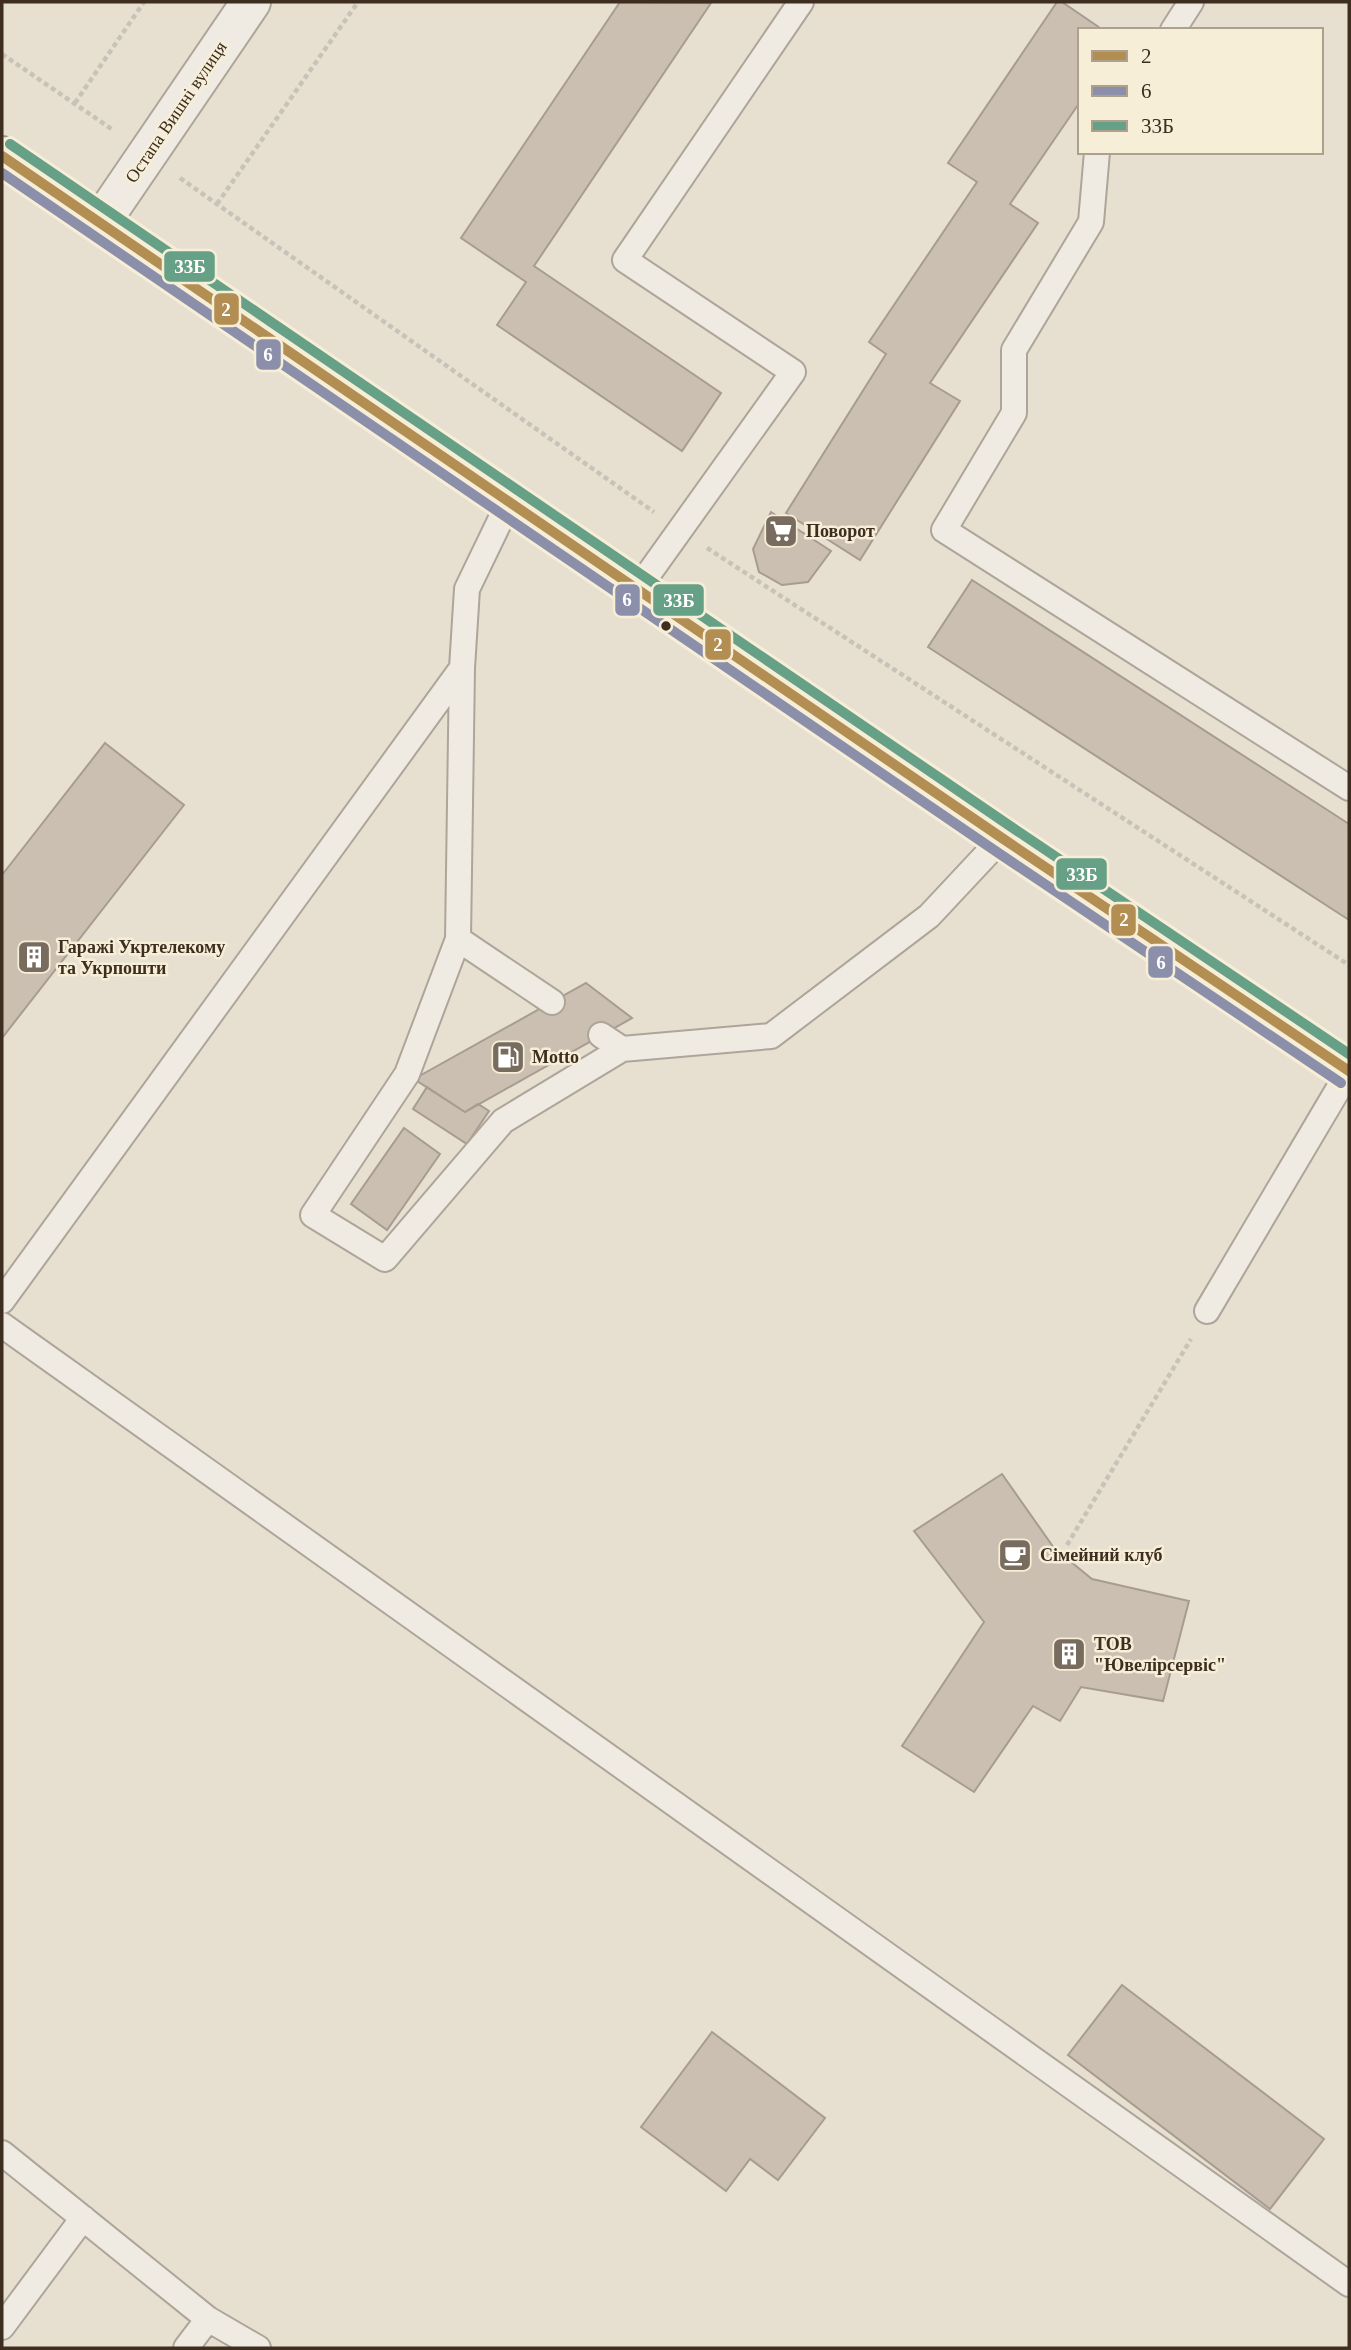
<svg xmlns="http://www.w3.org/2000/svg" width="1351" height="2350" font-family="'Times New Roman',serif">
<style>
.building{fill:#cbbfb2;stroke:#a89c90;stroke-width:2}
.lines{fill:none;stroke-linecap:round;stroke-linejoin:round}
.lane-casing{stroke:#ada599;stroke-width:28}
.street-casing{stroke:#ada599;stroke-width:42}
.secondary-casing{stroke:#9c958a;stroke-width:42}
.path{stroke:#c8c2b9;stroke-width:4.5;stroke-dasharray:5 3.5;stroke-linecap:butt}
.lane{stroke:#efebe3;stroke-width:24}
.street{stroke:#efebe3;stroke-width:38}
.secondary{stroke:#efebe3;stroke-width:38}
.bus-1-casing{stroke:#f7eed8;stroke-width:16}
.bus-2-casing{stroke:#f7eed8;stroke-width:16}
.bus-3-casing{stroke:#f7eed8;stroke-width:16}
.bus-1{stroke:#b38e53;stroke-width:10}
.bus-2{stroke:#8c8faa;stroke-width:10}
.bus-3{stroke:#66a086;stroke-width:10}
.bus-dot{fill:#3d2e20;stroke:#f7eed8;stroke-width:2.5}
.labels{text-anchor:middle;stroke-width:5;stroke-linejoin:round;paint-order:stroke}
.street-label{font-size:18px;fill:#3d2e20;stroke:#f7eed8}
.poi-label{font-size:18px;font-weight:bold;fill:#3d2e20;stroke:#f7eed8;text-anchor:start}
.line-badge{stroke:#f7eed8;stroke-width:2.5}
.badge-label{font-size:19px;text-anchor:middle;font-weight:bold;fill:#fff}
</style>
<rect width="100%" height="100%" fill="#e7e0d1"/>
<path class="building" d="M 620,2 L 711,3 L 534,266 L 721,393 L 682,451 L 497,325 L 526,282 L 461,238 Z
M 1057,2 L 1062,2 L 1103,30 L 1080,30 L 1080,102 L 1010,204 L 1038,223 L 930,383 L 960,401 L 860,560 L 786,513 L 886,354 L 869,342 L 977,182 L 948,163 Z
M 771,512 L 831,551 L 808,582 L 782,585 L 759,572 L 753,549 Z
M 972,580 L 1349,824 L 1349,920 L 928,647 Z
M 105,743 L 184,805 L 2,1038 L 2,875 Z
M 586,983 L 632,1018 L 465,1112 L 414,1079 Z
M 427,1087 L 465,1112 L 478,1104 L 489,1111 L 467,1144 L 413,1109 Z
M 404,1128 L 440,1154 L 387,1230 L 351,1204 Z
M 1002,1474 L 1054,1548 L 1092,1579 L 1189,1601 L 1163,1701 L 1081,1687 L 1060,1721 L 1033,1706 L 974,1792 L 902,1746 L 984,1622 L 914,1531 Z
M 1122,1985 L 1324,2139 L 1270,2209 L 1068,2055 Z
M 712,2032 L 825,2118 L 778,2180 L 750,2159 L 726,2191 L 641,2127 Z"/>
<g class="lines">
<g class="lane-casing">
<path id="lane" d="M 1173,30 L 1191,2
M 1097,152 L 1091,222 L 1014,350 L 1014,413 L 944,530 L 1349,788
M 509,502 L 467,589 L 462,668 L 458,939 L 552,1002
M 637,590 L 793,372 L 625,260 L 801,2
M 458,939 L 407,1074 L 313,1215 L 385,1259 L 503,1121 L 622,1049
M 601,1035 L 622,1049 L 771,1036 L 929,916 L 1002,838
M 2,1301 L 462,668
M 1207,1311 L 1349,1071
M 2,1325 L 1349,2284
M 2,2153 L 208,2319 L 258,2348
M 2,2327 L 83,2218
M 186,2348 L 208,2319"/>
</g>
<g class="street-casing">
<path id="street" d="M 101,222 L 251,2"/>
</g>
<g class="secondary-casing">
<path id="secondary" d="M 2,156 L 1002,838 L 1349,1071"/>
</g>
<path class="path" d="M 2,54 L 113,130
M 75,103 L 144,2
M 180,178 L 654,512
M 217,204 L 358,2
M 707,548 L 1349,965
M 1067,1545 L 1191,1339"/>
<use href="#lane" class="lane"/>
<use href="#street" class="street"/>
<use href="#secondary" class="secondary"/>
<g class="bus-1-casing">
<path id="bus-1" d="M 2,156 L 1002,838 L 1349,1071"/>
</g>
<g class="bus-2-casing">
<path id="bus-2" d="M 2,173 L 994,850 L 1341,1083"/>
</g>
<g class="bus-3-casing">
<path id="bus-3" d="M 10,144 L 1010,826 L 1349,1054"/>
</g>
<use href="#bus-1" class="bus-1"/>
<use href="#bus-2" class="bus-2"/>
<use href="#bus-3" class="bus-3"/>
</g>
<defs>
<g id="supermarket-square" transform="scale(1.75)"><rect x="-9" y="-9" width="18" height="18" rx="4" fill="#786c5e" stroke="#f7eed8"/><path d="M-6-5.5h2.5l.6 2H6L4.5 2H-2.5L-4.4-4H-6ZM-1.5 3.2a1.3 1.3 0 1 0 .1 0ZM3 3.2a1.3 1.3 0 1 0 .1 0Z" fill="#fff"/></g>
<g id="building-square" transform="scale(1.75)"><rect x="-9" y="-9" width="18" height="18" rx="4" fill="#786c5e" stroke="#f7eed8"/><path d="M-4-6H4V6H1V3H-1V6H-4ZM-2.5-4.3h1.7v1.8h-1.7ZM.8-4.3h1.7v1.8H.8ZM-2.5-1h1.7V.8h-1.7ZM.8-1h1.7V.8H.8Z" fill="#fff"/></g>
<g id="fuel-square" transform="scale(1.75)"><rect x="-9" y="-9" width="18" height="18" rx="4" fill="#786c5e" stroke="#f7eed8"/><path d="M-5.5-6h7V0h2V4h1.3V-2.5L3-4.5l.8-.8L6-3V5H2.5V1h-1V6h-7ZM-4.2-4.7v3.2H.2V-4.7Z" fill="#fff"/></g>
<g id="cafe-square" transform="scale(1.75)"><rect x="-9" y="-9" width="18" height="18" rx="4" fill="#786c5e" stroke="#f7eed8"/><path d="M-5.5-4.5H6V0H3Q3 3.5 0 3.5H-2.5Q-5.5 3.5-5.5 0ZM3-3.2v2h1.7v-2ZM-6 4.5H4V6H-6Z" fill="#fff"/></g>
</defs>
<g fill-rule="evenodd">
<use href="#supermarket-square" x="781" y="531"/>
<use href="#building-square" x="34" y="957"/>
<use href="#fuel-square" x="508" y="1057"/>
<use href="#cafe-square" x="1015" y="1555"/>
<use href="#building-square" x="1069" y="1654"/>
</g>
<circle class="bus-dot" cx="666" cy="626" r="6"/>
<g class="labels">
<g class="street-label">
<text transform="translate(176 112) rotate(-56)" y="6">Остапа Вишні вулиця</text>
</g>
<g class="poi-label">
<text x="806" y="537">Поворот</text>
<text x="58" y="953">Гаражі Укртелекому<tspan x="58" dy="21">та Укрпошти</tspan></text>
<text x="532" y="1063">Motto</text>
<text x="1040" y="1561">Сімейний клуб</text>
<text x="1094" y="1650">ТОВ<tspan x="1094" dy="21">"Ювелірсервіс"</tspan></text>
</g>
</g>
<g class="line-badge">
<rect x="163" y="250" width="53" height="33" rx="7" fill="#66a086"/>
<rect x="213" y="292" width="27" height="34" rx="7" fill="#b38e53"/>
<rect x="255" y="338" width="27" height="33" rx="7" fill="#8c8faa"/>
<rect x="614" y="583" width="27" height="34" rx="7" fill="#8c8faa"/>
<rect x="652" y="583" width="53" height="34" rx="7" fill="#66a086"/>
<rect x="704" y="628" width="28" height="33" rx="7" fill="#b38e53"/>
<rect x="1055" y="857" width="53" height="34" rx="7" fill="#66a086"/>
<rect x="1110" y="903" width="27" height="34" rx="7" fill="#b38e53"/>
<rect x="1147" y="945" width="27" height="34" rx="7" fill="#8c8faa"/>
</g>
<g class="badge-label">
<text x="190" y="273">33Б</text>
<text x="226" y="316">2</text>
<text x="268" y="361">6</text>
<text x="627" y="606">6</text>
<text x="679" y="607">33Б</text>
<text x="718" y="651">2</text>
<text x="1082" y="881">33Б</text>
<text x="1124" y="926">2</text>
<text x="1161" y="969">6</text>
</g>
<rect width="1351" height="2350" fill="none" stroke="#3d2e20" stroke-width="7"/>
<rect x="1078" y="28" width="245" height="126" fill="#f7eed8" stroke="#ada18e" stroke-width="2"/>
<rect x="1092" y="51" width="35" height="10" fill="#b38e53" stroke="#ada18e" stroke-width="2"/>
<text x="1141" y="63" font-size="21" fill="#3d2e20">2</text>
<rect x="1092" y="86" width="35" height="10" fill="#8c8faa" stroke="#ada18e" stroke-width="2"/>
<text x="1141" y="98" font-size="21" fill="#3d2e20">6</text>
<rect x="1092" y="121" width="35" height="10" fill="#66a086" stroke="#ada18e" stroke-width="2"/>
<text x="1141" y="133" font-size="21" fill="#3d2e20">33Б</text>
</svg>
